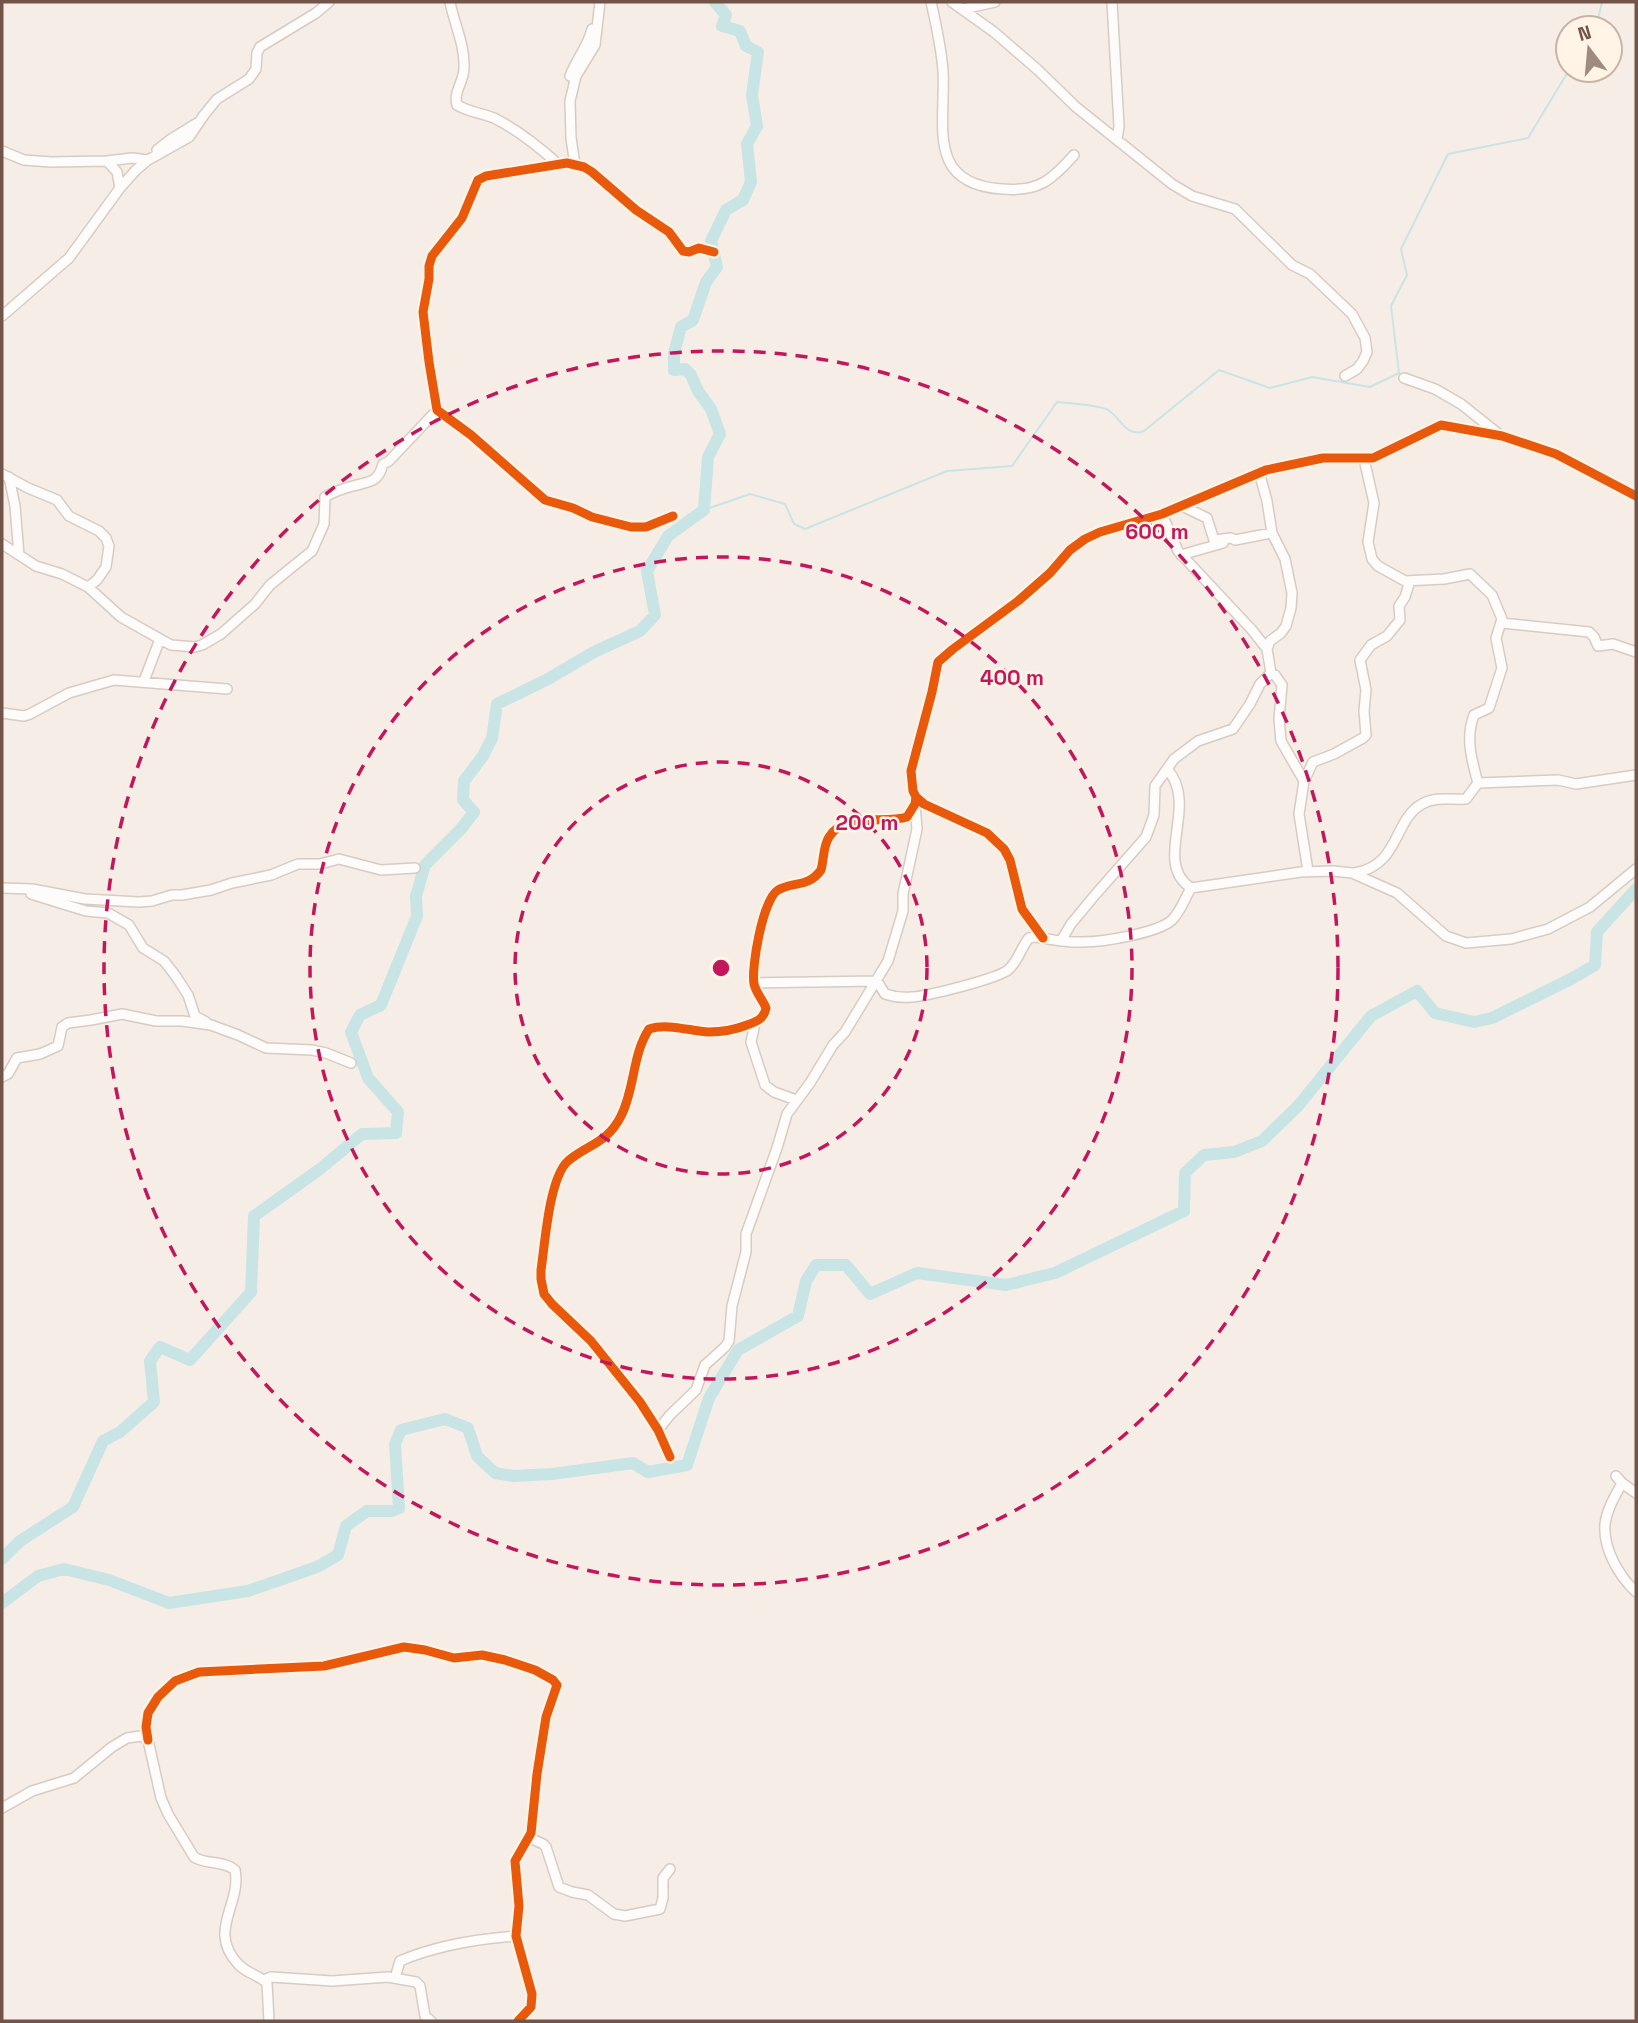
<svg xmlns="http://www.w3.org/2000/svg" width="1638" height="2023" font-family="'Space Grotesk',sans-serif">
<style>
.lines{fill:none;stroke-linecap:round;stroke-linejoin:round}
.stream{stroke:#c8e4e5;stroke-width:2}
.river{stroke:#c8e4e5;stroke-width:12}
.minor-casing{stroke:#d7cbc4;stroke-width:12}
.minor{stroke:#fefcfb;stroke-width:9}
.cycleway-casing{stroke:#fff4e6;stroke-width:13}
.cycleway{stroke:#e8590c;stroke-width:9}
.ring{fill:none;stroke:#c2185b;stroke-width:3.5;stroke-dasharray:12 9}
.centre{fill:#c2185b;stroke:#fff4e6;stroke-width:3.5}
.ring-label{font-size:21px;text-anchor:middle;font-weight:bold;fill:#c2185b;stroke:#fff4e6;stroke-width:5;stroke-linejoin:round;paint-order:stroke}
</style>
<rect width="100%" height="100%" fill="#f6eee6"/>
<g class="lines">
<path class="stream" d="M 1601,28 L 1599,15 L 1602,2
M 704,510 L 750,494 L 785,504 L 794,524 L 805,529 L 947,471 L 1012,466 L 1057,402 C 1068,403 1100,405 1108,410 C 1121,418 1126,438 1144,431 L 1219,370 L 1270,388 L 1312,377 L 1370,387 L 1399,373 L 1391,306 L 1407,275 L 1401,249 L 1448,154 L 1528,138 L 1569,70"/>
<path class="river" d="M 2,1559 L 20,1541 L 73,1507 L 103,1441 L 120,1432 L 154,1402 L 150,1361 L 160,1347 L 190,1360 L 251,1292 L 254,1216 L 320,1169 L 362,1134 L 396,1133 L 398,1112 L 368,1078 L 351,1032 L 360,1015 L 381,1005 L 417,916 L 416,896 L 425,865 L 461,829 L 474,812 L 463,800 L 464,781 L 483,756 L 492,738 L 497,704 L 548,679 L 594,652 L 640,631 L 655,615 L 647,571 L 668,536 L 704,510 L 708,457 L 720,434 L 711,409 L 698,391 L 691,375 L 685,369 L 674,370 L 674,353 L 681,327 L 693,320 L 706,282 L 717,267 L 711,241 L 726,210 L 743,200 L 751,182 L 747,144 L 757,126 L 752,95 L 758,52 L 746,46 L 740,31 L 722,26 L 726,15 L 715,2
M 2,1603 L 38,1576 L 64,1569 L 109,1580 L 169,1603 L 248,1591 L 317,1567 L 338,1555 L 346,1526 L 367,1511 L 392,1511 L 399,1508 L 395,1444 L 401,1430 L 445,1419 L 468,1428 L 477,1456 L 495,1473 L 513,1476 L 552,1474 L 633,1463 L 648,1472 L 687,1465 L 709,1398 L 738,1350 L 798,1316 L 806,1281 L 816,1265 L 846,1265 L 870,1294 L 917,1273 L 1006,1285 L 1055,1273 L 1184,1211 L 1185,1173 L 1204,1155 L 1234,1152 L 1262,1141 L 1298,1106 L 1371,1016 L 1417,991 L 1435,1013 L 1474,1022 L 1492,1018 L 1571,979 L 1595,965 L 1597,932 L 1636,889"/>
<g class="minor-casing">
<path id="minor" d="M 450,2 C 454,24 465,44 464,68 C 464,82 453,92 457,105 C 469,112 481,113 494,118 C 518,130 538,146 558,164
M 931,2 C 936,24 941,47 943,70 C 946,124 925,184 1002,189 C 1038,192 1051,181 1074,155
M 952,2 L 994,32 L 1038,70 L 1076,107 L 1172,184 L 1192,196 L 1235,209 L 1292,265 L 1310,274 L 1352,314 L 1365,338 L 1367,352 L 1363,361 L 1357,369 L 1345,376
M 1112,2 L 1119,126 L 1117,140
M 963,9 L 995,2
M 570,76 C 576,59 588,47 592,29
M 157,150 L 171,139 L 197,123
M 2,151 L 24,160 L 51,162 L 107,161 L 117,172 L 120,188
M 107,161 L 132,158 L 148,160
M 575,165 L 571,138 L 570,101 L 576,76 L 595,45 L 600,2
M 2,316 L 69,258 L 120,188 L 136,170 L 148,160 L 189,137 L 204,115 L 217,99 L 249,79 L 256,69 L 257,53 L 260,47 L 316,13 L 329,2
M 1404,378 L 1435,389 L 1461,404 L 1500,435
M 1364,459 L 1374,503 L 1368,542 L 1372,559 L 1378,566 L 1405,581 L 1444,579 L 1470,574 L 1492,595 L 1502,619 L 1496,638 L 1502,668 L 1489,708 L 1474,715 C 1465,738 1472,761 1478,783
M 2,474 L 28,488 L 57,500 L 69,516 L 99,531 L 106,538 L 109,546 L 106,567 L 97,580 L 88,587
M 9,477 L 15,506 L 19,555
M 1182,506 L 1207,518 L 1214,540 L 1231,538 L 1235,540 L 1272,533
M 1162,514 L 1178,551 L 1252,630 L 1267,649
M 673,516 L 646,527 L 631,527 L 592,517 L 573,508 L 545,500 L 471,435 L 437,410 L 429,362 L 423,312 L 429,279 L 429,266 L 432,256 L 462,218 L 478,180 L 486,176 L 567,163 L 584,167 L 592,172 L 636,210 L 669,232 L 683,251 L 689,252 L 699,248 L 714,252
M 2,544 L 36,566 L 62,574 L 88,587 L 121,617 L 160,639 L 171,645 L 195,647 L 202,645 L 221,634 L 255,604 L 270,585 L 312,551 L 324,524 L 325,497 C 332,493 345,488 353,486 C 370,481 378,483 383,464 L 389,461 L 437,410
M 1181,555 L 1223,543
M 1502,623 L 1589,632 L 1594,637 L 1598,646 L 1613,644 L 1636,652
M 1271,673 L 1275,675 L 1282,685 L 1279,719 L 1281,741 L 1304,781 L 1299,814 L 1308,871
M 144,681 L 160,639
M 2,713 L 24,716 L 30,714 L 69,693 L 114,680 L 227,689
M 1168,770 C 1199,807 1152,862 1191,888
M 1304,781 L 1313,762 L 1334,754 L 1363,738 L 1366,735 L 1364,711 L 1366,690 L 1360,660 L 1371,645 L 1387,636 L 1400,620 L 1399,606 L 1405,597 L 1410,581
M 1354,873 C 1400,866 1393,820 1422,804 C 1436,796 1451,800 1466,799 L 1478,783 L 1558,780 L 1576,784 L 1636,775
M 2,888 L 32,889 L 85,899 L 139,902 L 152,901 L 172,895 L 182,895 L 211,890 L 232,883 L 271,875 L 298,864 L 320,864 L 339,859 L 381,870 L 415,868
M 31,894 L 86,911 L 108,913 L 129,925 L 143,948 L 164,961 L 175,975 L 188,995 L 195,1016 L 206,1022
M 1043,938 L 1022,909 L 1010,860 L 1004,849 L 987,833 L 924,804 L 916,797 L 913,791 L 911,771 L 932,692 L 938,662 L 953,649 L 1018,601 L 1050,573 L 1070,550 L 1085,539 L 1100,532 L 1162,514 L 1266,470 L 1323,458 L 1373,458 L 1441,425 L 1502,436 L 1556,454 L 1636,496
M 1061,941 L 1071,924 L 1095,895 L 1146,837 L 1154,815 L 1155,786 L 1174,759 L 1198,741 L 1233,729 L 1250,704 L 1260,684 L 1271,673 L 1267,649 L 1270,641 L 1281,633 L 1286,626 L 1291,608 L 1292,593 L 1285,559 L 1272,533 L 1267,501 L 1259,472
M 754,983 L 877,981 L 885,994 C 894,997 902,998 912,997 C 928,996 996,979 1008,970 C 1018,962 1021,947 1029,938 L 1035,937 C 1050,939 1067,943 1083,942 C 1103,942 1158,933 1172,920 C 1181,911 1185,898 1191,888 L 1301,872 L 1333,871 L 1352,873 L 1397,893 L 1446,936 L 1466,943 L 1511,939 L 1548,929 L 1590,907 L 1636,869
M 755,1023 L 751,1042 L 765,1085 L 774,1092 L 796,1100
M 2,1077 L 8,1074 L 17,1058 L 40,1054 L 58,1046 L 62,1027 L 68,1023 L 91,1020 L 122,1014 L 156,1021 L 182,1021 L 211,1025 L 238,1035 L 266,1048 L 312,1050 L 326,1053 L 351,1063
M 658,1430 L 670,1415 L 696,1390 L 705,1365 L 725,1347 L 729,1341 L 732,1306 L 746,1252 L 746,1234 L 777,1148 L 787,1114 L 810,1083 L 833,1045 L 845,1032 L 888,961 L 903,911 L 903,894 L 917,829 L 915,804
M 670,1457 L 658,1430 L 640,1402 L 591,1341 L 552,1304 L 544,1294 L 541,1279 L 541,1270 C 545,1244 549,1178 568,1161 C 588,1144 607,1144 621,1116 C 635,1089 632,1055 649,1029 C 667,1023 690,1031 709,1032 C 722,1032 734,1030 747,1025 C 756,1022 764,1019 766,1008 C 763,1000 756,993 754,984 C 751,967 763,899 778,890 C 794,881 808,888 821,870 C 824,860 823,846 829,837 C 844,812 884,824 907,817 L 915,804 L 916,797
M 1616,1476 L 1622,1483 L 1636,1493
M 1622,1483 C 1615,1496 1607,1509 1605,1524 C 1603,1549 1619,1576 1636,1592
M 148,1740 L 146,1727 L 148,1713 L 158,1697 L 175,1681 L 199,1672 L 324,1666 L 404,1647 L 425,1650 L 454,1658 L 482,1655 L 505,1660 L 535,1670 L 553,1680 L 557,1685 L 546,1717 L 537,1774 L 531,1833 L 515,1861 L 519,1906 L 516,1936 L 532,1994 L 531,2007 L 518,2021
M 2,1808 L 32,1791 L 74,1778 L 112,1747 L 127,1738 L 141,1736 L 148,1740 L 161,1798 L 168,1814 L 194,1857 C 206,1865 223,1860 235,1870 C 242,1905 206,1931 239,1965 C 247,1973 258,1975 267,1983 L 269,2021
M 530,1838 L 543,1844 L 546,1847 L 559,1887 L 572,1892 L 588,1895 L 614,1914 L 625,1916 L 660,1909 L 663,1898 L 663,1878 L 670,1869
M 395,1978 L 400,1961 C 437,1945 476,1939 516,1936
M 267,1983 L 266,1979 L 271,1977 L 332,1981 L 388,1977 L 416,1982 L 420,1986 L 425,2016 L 431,2021"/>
</g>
<use href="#minor" class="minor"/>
<g class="cycleway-casing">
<path id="cycleway" d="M 673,516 L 646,527 L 631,527 L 592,517 L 573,508 L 545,500 L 471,435 L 437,410 L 429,362 L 423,312 L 429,279 L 429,266 L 432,256 L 462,218 L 478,180 L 486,176 L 567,163 L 584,167 L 592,172 L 636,210 L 669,232 L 683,251 L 689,252 L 699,248 L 714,252
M 1043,938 L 1022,909 L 1010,860 L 1004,849 L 987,833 L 924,804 L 916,797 L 913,791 L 911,771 L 932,692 L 938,662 L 953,649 L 1018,601 L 1050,573 L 1070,550 L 1085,539 L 1100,532 L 1162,514 L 1266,470 L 1323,458 L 1373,458 L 1441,425 L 1502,436 L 1556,454 L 1636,496
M 670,1457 L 658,1430 L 640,1402 L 591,1341 L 552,1304 L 544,1294 L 541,1279 L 541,1270 C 545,1244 549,1178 568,1161 C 588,1144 607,1144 621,1116 C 635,1089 632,1055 649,1029 C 667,1023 690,1031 709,1032 C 722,1032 734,1030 747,1025 C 756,1022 764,1019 766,1008 C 763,1000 756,993 754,984 C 751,967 763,899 778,890 C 794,881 808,888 821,870 C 824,860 823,846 829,837 C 844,812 884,824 907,817 L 915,804 L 916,797
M 148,1740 L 146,1727 L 148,1713 L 158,1697 L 175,1681 L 199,1672 L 324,1666 L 404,1647 L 425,1650 L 454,1658 L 482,1655 L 505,1660 L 535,1670 L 553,1680 L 557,1685 L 546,1717 L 537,1774 L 531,1833 L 515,1861 L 519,1906 L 516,1936 L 532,1994 L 531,2007 L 518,2021"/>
</g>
<use href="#cycleway" class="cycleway"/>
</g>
<g class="ring">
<circle cx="721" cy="968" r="206"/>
<circle cx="721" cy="968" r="411"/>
<circle cx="721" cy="968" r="617"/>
</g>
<circle cx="721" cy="968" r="10" class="centre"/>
<g class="ring-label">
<text x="1157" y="539">600 m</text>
<text x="1012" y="685">400 m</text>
<text x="867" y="830">200 m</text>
</g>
<rect width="1638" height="2023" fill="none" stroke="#725548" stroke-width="7"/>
<g transform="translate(1589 49) rotate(344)"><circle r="33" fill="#fff4e6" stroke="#c7b4a7" stroke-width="2"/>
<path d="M0-5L12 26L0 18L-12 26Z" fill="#a08b7f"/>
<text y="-10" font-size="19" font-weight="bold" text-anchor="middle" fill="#725548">N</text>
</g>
</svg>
